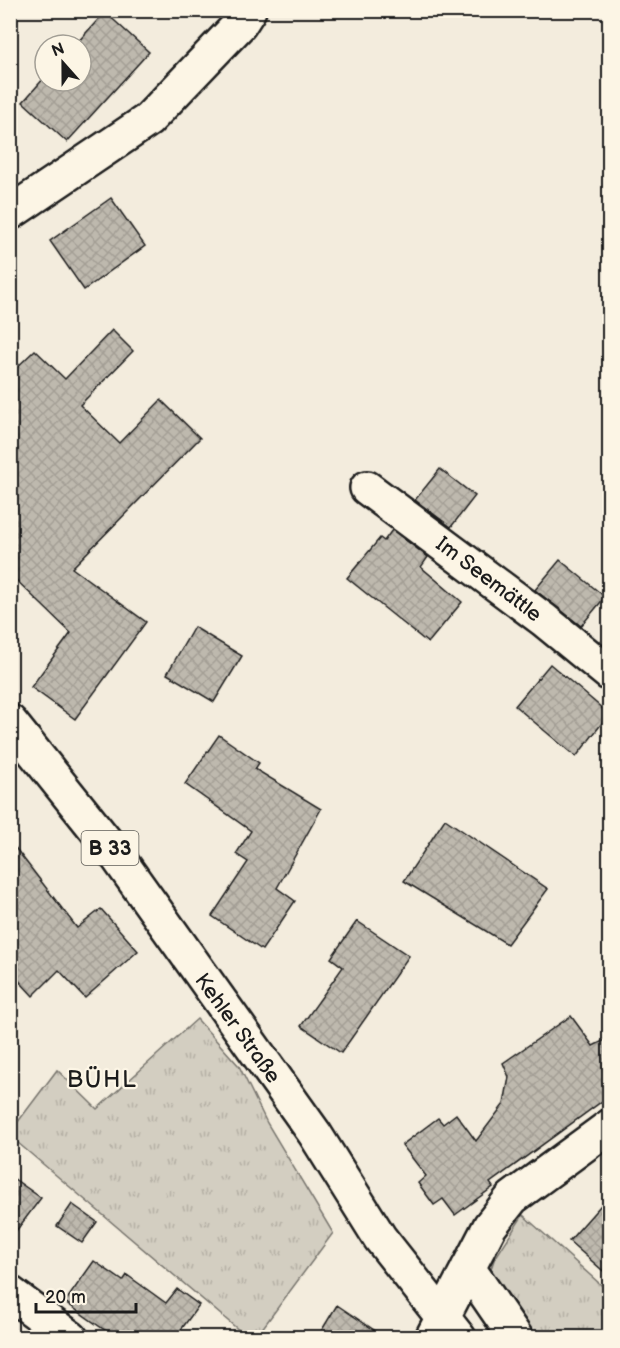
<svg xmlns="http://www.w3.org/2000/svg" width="620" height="1348" font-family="'Balsamiq Sans',sans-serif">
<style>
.grass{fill:url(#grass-tufts);stroke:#78756e;stroke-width:1.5}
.building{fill:url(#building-cross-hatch);stroke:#1c1c1c;stroke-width:1.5}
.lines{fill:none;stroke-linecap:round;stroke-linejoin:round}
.minor-casing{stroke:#1c1c1c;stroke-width:38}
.major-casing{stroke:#1c1c1c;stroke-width:38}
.minor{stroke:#fcf5e5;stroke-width:33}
.major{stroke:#fcf5e5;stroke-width:33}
.labels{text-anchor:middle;stroke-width:4.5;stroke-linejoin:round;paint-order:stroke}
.shield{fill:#fcf5e5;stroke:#5f5d58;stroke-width:1.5}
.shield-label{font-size:20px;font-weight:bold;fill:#1c1c1c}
.street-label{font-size:21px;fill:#1c1c1c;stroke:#fcf5e5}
.quarter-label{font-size:24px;letter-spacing:1.5px;fill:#1c1c1c;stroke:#fcf5e5}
</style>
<defs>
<pattern id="grass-tufts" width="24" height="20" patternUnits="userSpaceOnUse" patternTransform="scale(1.5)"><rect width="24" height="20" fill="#d3cec1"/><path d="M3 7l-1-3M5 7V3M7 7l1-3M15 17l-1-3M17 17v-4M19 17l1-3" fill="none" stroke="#b5b0a5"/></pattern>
<pattern id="building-cross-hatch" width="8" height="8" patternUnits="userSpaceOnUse" patternTransform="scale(1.5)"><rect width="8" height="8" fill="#beb9ae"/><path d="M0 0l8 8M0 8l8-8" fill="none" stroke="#a39e95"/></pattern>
</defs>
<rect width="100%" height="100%" fill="#f3ecdd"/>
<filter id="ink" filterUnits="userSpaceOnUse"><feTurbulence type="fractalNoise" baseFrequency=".0167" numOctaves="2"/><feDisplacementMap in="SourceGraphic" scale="12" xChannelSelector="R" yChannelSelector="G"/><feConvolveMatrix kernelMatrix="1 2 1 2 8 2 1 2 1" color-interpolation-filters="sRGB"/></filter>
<g filter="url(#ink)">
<path class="grass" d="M 197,1019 L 239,1066 L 267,1123 L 333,1233 L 256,1337 L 247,1337 L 11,1137 L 11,1131 L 57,1070 L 97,1109 Z
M 523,1215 L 609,1292 L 609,1337 L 530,1337 L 488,1278 L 494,1260 Z"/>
<path class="building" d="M 105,12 L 149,52 L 67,142 L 23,102 L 45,77 L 45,81 L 81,81 L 81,45 L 75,45 Z
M 111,198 L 145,246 L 84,290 L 50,241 Z
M 112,330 L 133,351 L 80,405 L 119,443 L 161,400 L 200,438 L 72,568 L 146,622 L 75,719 L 31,687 L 71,633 L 10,574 L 10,374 L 35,350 L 65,379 Z
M 440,469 L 475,496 L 451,527 L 415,500 Z
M 392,530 L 428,557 L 421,567 L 462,602 L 428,643 L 347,578 L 380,538 L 384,541 Z
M 560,560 L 605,597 L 581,626 L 535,590 Z
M 194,627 L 242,656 L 214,702 L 167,674 Z
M 550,664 L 609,714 L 576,757 L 515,706 Z
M 219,735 L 259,763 L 255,769 L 321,809 L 277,888 L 295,901 L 262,950 L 212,916 L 248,862 L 236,854 L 251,831 L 185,784 Z
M 445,819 L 548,889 L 507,944 L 404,881 Z
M 10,841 L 77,928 L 101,909 L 138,951 L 85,998 L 59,970 L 33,996 L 10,971 Z
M 357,921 L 409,956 L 341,1053 L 301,1026 L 343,967 L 331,958 Z
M 571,1016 L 593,1046 L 609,1038 L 609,1096 L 490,1183 L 493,1187 L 455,1215 L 443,1199 L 434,1205 L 418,1183 L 426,1176 L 402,1145 L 438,1118 L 443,1124 L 456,1114 L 476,1141 L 504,1104 L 509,1077 L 503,1063 Z
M 10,1176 L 41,1198 L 10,1239 Z
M 609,1196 L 609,1276 L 569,1241 Z
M 72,1204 L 97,1222 L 82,1243 L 57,1226 Z
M 94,1261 L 123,1281 L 127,1275 L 166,1303 L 177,1289 L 199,1305 L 175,1338 L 116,1338 L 65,1302 Z
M 337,1305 L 386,1338 L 317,1338 Z"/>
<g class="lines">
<g class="minor-casing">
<path id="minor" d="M 10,213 L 148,120 L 240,24 L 249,10
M 367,488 L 544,620 L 610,674
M 468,1268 L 516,1338
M 10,1293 L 71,1338
M 432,1338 L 490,1226 L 512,1198 L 610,1126"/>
</g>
<g class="major-casing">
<path id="major" d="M 10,722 L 111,848 L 315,1134 L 380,1238 L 459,1338"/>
</g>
<use href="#minor" class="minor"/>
<use href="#major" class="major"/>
</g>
</g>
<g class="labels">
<rect class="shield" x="81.5" y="831" width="57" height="34" rx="4.5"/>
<g class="shield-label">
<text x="110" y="855">B 33</text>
</g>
<g class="street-label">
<text transform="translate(489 579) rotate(37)" y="7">Im Seemättle</text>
<text transform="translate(238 1028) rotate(54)" y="7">Kehler Straße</text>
</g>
<g class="quarter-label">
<text x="102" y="1087">BÜHL</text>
</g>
</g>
<rect width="620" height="1348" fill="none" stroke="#fcf5e5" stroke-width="36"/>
<rect x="18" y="18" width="584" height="1312" fill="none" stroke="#1c1c1c" stroke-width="2" filter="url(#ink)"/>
<g transform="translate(63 63) rotate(339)"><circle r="28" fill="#fcf5e5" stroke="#a29e95" stroke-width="1.5"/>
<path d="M0-4.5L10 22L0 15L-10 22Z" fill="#1c1c1c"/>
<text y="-9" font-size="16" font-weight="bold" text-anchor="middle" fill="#1c1c1c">N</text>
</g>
<path d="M36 1303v9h100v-9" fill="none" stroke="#1c1c1c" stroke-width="3"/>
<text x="45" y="1303" font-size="18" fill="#1c1c1c" stroke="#fcf5e5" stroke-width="4.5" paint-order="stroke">20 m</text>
</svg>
